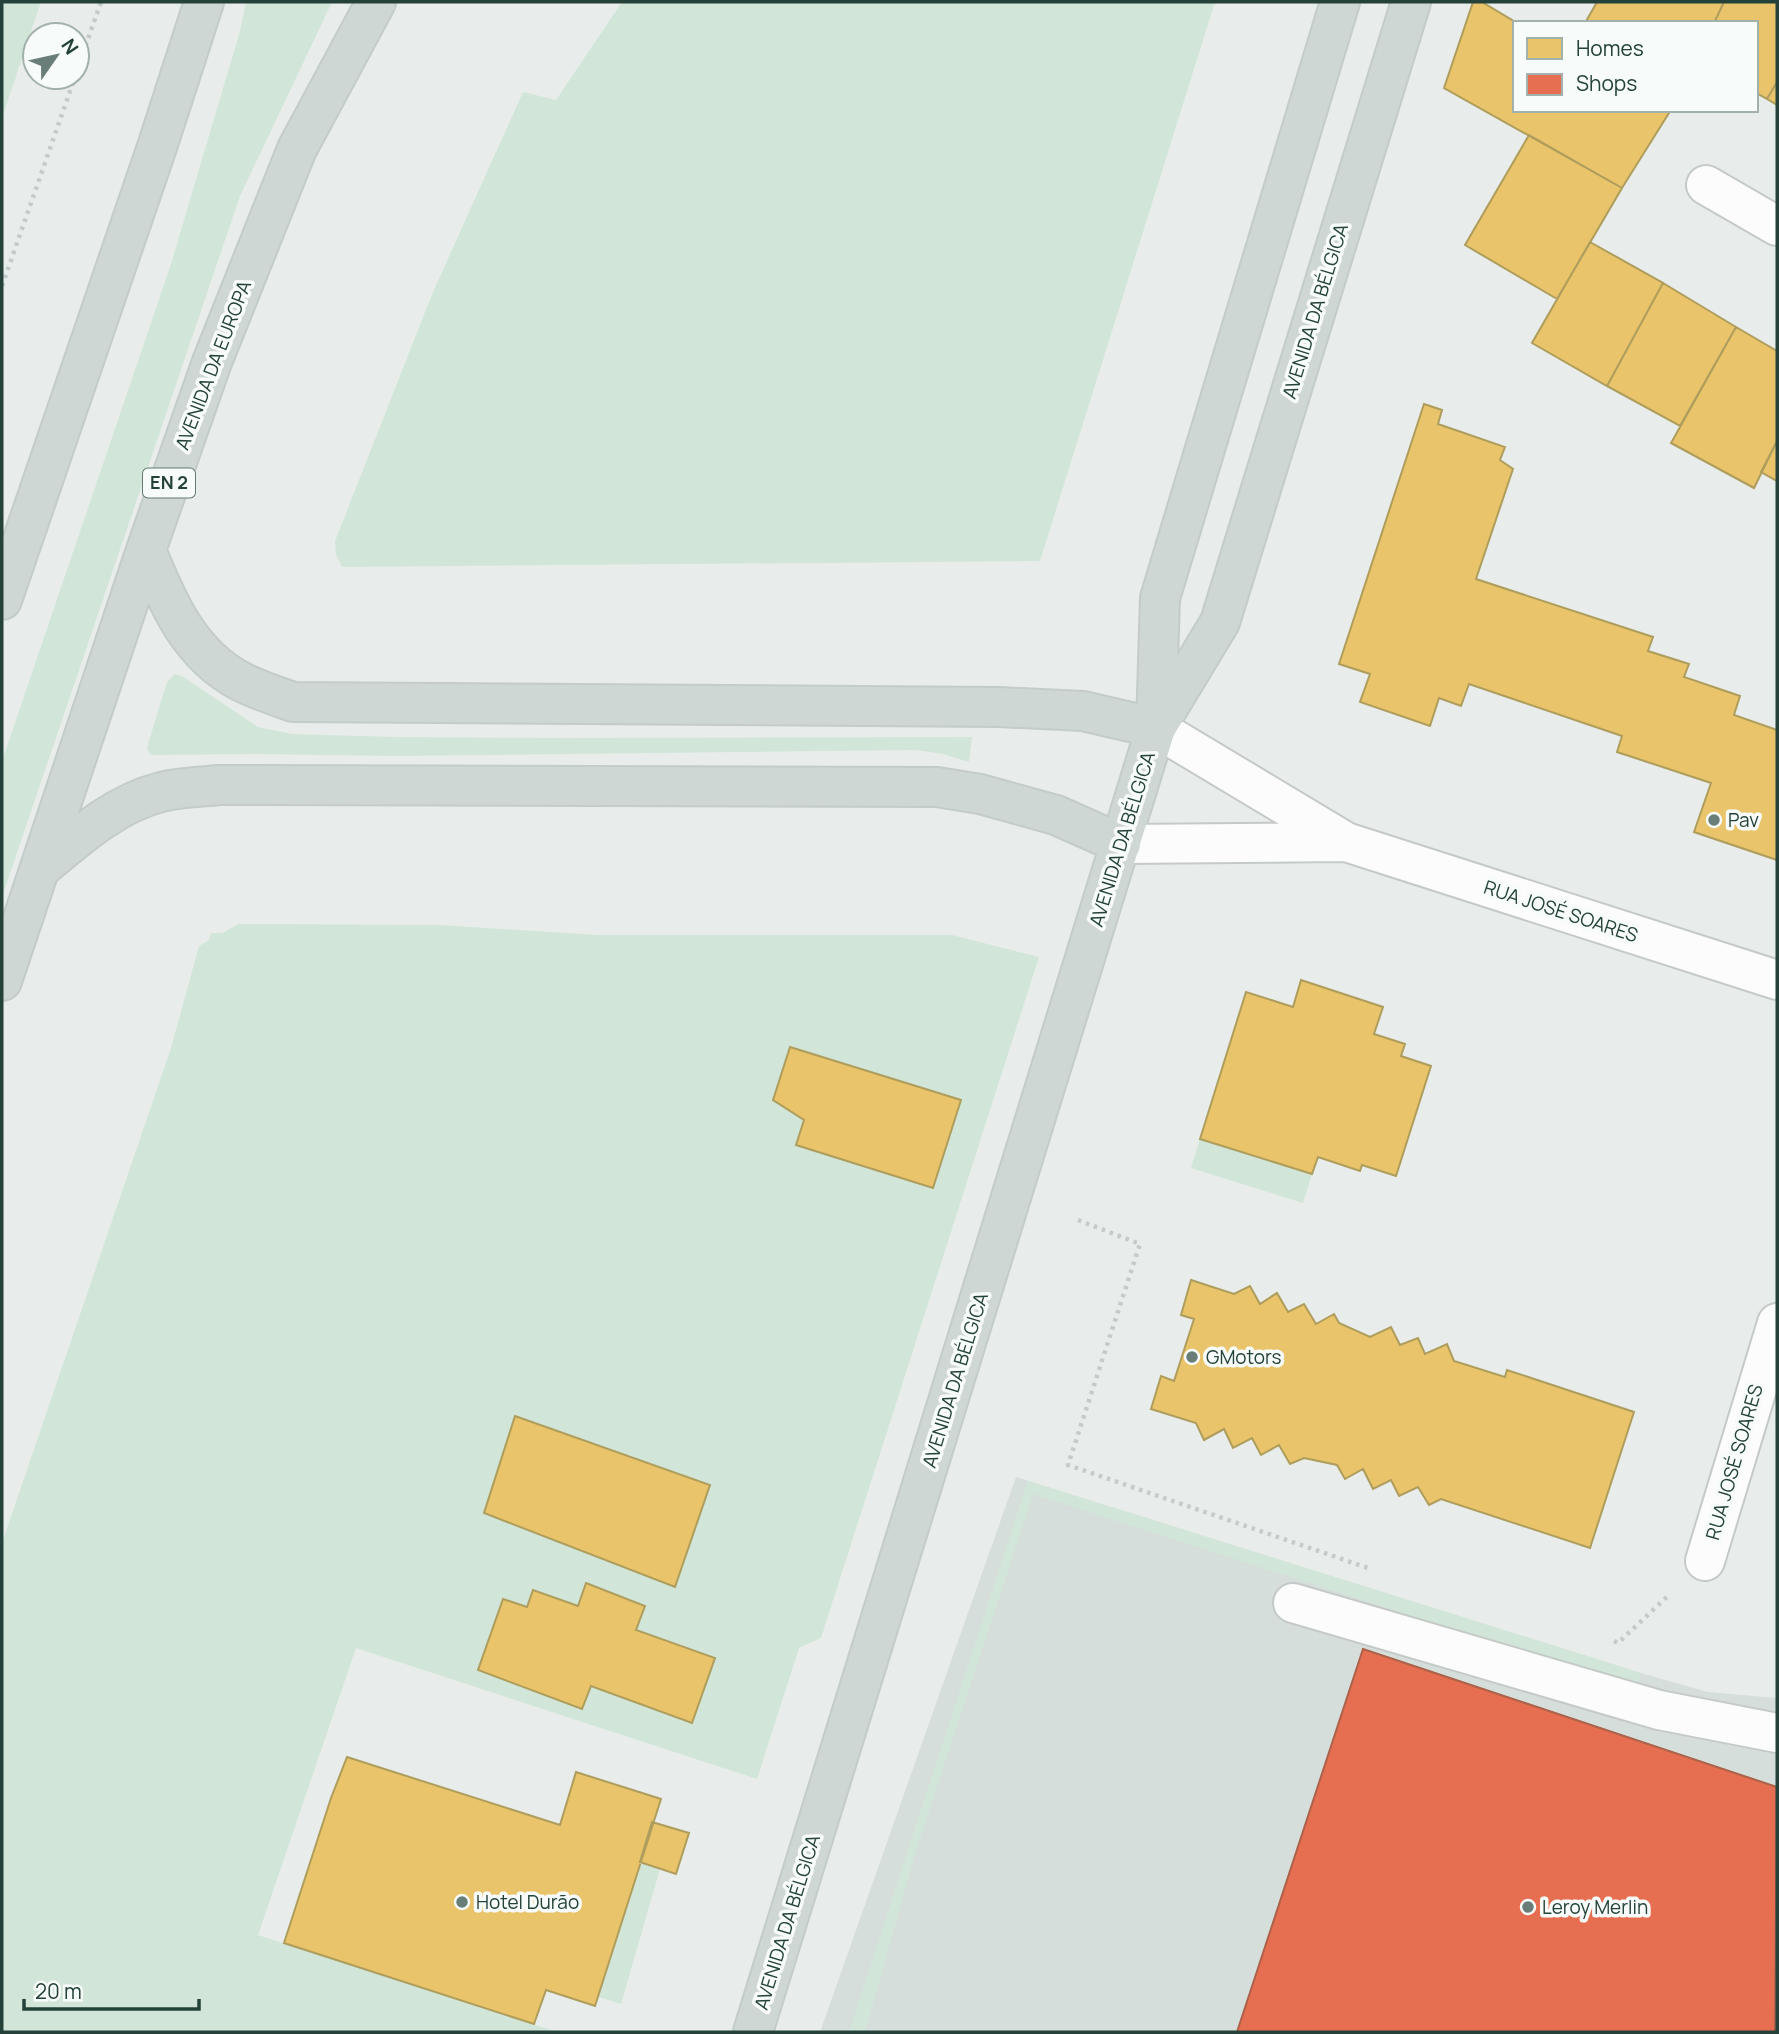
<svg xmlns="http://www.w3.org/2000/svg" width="1779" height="2034" font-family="Manrope,sans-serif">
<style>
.built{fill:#d6dedb}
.green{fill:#d1e6d8}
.homes{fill:#e9c46a;stroke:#ae9d5c;stroke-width:2}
.shops{fill:#e76f51;stroke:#ac624a;stroke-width:2}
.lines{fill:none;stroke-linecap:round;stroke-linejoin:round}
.minor-casing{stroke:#c5cac8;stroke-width:42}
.major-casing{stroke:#c3ccc9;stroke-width:42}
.path{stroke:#c3ccca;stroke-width:4.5;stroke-dasharray:3.5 5;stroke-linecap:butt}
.minor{stroke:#fcfcfc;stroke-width:38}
.major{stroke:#cfd7d5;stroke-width:38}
.poi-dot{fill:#697e78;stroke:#f7fbf9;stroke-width:2.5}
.labels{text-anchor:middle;stroke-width:7;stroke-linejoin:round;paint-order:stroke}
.shield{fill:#f7fbf9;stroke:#637a73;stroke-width:2}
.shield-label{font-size:18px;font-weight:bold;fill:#24423a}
.street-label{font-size:19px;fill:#24423a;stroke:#f7fbf9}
.poi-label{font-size:19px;fill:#24423a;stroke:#f7fbf9;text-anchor:start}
</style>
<rect width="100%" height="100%" fill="#e8edeb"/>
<path class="built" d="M 1016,1477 L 1641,1673 L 1708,1692 L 1777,1698 L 1777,2032 L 820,2032 Z"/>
<path class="green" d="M 2,2 L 41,2 L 2,118 Z
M 246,2 L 332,2 L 240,196 L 2,897 L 2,761 L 171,264 L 240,31 Z
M 622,2 L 1215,2 L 1040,561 L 342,567 L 336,555 L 335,541 L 433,292 L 523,92 L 556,100 Z
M 175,674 L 182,676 L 258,727 L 292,734 L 395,737 L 567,738 L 972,737 L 969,762 L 943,754 L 916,750 L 396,756 L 255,754 L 151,755 L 147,750 L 148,744 L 167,682 Z
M 238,924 L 439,925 L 598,935 L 952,935 L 1039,957 L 821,1638 L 799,1648 L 757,1779 L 356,1648 L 258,1935 L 557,2032 L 2,2032 L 2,1543 L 171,1048 L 199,946 L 209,940 L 211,933 L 223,933 Z
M 1200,1139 L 1312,1174 L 1303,1203 L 1191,1168 Z
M 1028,1481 L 1641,1673 L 1636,1688 L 1033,1494 L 915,1854 L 865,2032 L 849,2032 Z
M 640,1862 L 660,1869 L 621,2004 L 598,1997 Z"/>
<path class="homes" d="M 1473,2 L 1482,2 L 1517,23 L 1515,23 L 1515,110 L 1665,110 L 1669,113 L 1622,188 L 1444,88 Z
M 1597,2 L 1724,2 L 1714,23 L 1585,23 Z
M 1724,2 L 1777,2 L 1777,82 L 1767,99 L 1756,93 L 1756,23 L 1714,23 Z
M 1777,82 L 1777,105 L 1767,99 Z
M 1529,135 L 1622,188 L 1557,299 L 1465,245 Z
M 1590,242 L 1663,283 L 1607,386 L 1532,343 Z
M 1663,283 L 1736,327 L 1680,426 L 1607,386 Z
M 1736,327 L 1777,351 L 1777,441 L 1754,488 L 1671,443 Z
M 1424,404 L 1442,410 L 1438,424 L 1505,447 L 1500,460 L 1513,469 L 1476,579 L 1653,637 L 1648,651 L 1689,664 L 1684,677 L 1740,696 L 1734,715 L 1777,730 L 1777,860 L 1694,832 L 1711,783 L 1617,752 L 1622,736 L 1469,684 L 1461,706 L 1439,698 L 1430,726 L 1360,702 L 1370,674 L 1339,664 Z
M 1777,441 L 1777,481 L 1761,472 Z
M 1301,980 L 1383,1007 L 1374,1034 L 1405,1044 L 1401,1056 L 1431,1066 L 1396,1176 L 1362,1165 L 1360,1171 L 1318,1157 L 1312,1174 L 1200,1139 L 1246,992 L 1293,1007 Z
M 790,1047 L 961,1100 L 933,1188 L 796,1145 L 804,1120 L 773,1100 Z
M 1191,1280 L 1234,1294 L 1250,1286 L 1260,1304 L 1277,1293 L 1288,1312 L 1304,1304 L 1316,1324 L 1334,1314 L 1339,1323 L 1370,1337 L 1391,1327 L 1400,1345 L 1418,1338 L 1425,1354 L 1447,1344 L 1454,1361 L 1505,1377 L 1507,1370 L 1634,1412 L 1590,1548 L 1441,1499 L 1429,1505 L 1418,1487 L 1399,1496 L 1391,1480 L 1373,1489 L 1363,1469 L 1345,1479 L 1337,1465 L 1304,1458 L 1290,1464 L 1279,1445 L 1261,1455 L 1252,1438 L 1233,1448 L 1224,1429 L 1204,1440 L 1196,1423 L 1151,1409 L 1161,1376 L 1174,1381 L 1194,1319 L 1181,1315 Z
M 515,1416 L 710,1485 L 675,1587 L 484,1513 Z
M 586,1583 L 645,1606 L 636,1630 L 715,1658 L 692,1723 L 591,1686 L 582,1709 L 478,1670 L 503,1599 L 527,1607 L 533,1590 L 578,1606 Z
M 347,1757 L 560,1825 L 576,1772 L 661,1799 L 595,2006 L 546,1990 L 534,2024 L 284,1943 L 331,1798 Z
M 652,1822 L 689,1833 L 676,1874 L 640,1862 Z"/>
<path class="shops" d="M 1363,1649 L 1777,1787 L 1775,2032 L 1237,2032 Z"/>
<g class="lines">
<g class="minor-casing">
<path id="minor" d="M 1706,185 L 1777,226
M 1156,728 L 1346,842 L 1777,980
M 1121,844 L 1346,842
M 1705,1561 L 1777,1323
M 1293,1603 L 1659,1710 L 1777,1733"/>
</g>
<g class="major-casing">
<path id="major" d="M 146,550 C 167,602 190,656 242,682 C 258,690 276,696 293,702 L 999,707 L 1083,711 L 1156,728
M 2,600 L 157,147 L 204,2
M 1156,726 L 1160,598 L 1340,2
M 41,868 C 77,838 114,804 161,792 C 179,787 201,787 220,785 L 937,787 L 980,794 L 1056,815 L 1121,844
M 2,981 L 146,550 L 212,362 L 297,149 L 376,2
M 753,2032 L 1156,728 L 1220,622 L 1411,2"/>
</g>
<path class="path" d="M 77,70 L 101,2
M 2,286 L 75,77
M 1078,1220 L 1140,1244 L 1068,1465 L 1371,1569
M 1614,1641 L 1618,1643 L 1670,1594"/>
<use href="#minor" class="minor"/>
<use href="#major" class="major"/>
</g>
<g class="poi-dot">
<circle cx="1714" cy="820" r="7"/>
<circle cx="1192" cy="1357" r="7"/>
<circle cx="462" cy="1902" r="7"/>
<circle cx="1528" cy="1907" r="7"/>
</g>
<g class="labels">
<rect class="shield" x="143" y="468.5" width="52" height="29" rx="5"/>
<g class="shield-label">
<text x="169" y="489">EN 2</text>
</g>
<g class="street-label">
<text transform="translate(1315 311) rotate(-73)" y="7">AVENIDA DA BÉLGICA</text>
<text transform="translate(213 365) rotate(-69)" y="7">AVENIDA DA EUROPA</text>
<text transform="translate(1122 839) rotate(-73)" y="7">AVENIDA DA BÉLGICA</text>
<text transform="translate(1561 911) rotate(18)" y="7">RUA JOSÉ SOARES</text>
<text transform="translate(955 1380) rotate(-73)" y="7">AVENIDA DA BÉLGICA</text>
<text transform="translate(1734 1462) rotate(-74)" y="7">RUA JOSÉ SOARES</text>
<text transform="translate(787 1922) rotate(-73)" y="7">AVENIDA DA BÉLGICA</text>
</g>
<g class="poi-label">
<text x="1728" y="827">Pav</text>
<text x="1206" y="1364">GMotors</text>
<text x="476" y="1909">Hotel Durão</text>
<text x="1542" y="1914">Leroy Merlin</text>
</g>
</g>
<rect width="1779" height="2034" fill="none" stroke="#24423a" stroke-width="7"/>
<rect x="1513" y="21" width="245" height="91" fill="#f7fbf9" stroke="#a3b1ad" stroke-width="2"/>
<rect x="1527" y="38" width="35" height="21" fill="#e9c46a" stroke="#a3b1ad" stroke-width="2"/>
<text x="1576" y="56" font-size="21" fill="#24423a">Homes</text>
<rect x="1527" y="74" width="35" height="21" fill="#e76f51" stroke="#a3b1ad" stroke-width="2"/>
<text x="1576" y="91" font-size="21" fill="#24423a">Shops</text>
<g transform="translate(56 56) rotate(56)"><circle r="33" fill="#f7fbf9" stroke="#a3b1ad" stroke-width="2"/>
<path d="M0-5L12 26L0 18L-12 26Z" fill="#697e78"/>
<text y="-10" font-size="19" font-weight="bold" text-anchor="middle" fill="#24423a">N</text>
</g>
<path d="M24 1999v10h175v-10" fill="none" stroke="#24423a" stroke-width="3.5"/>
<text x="35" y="1999" font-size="21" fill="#24423a" stroke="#f7fbf9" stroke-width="5" paint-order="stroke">20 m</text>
</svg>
